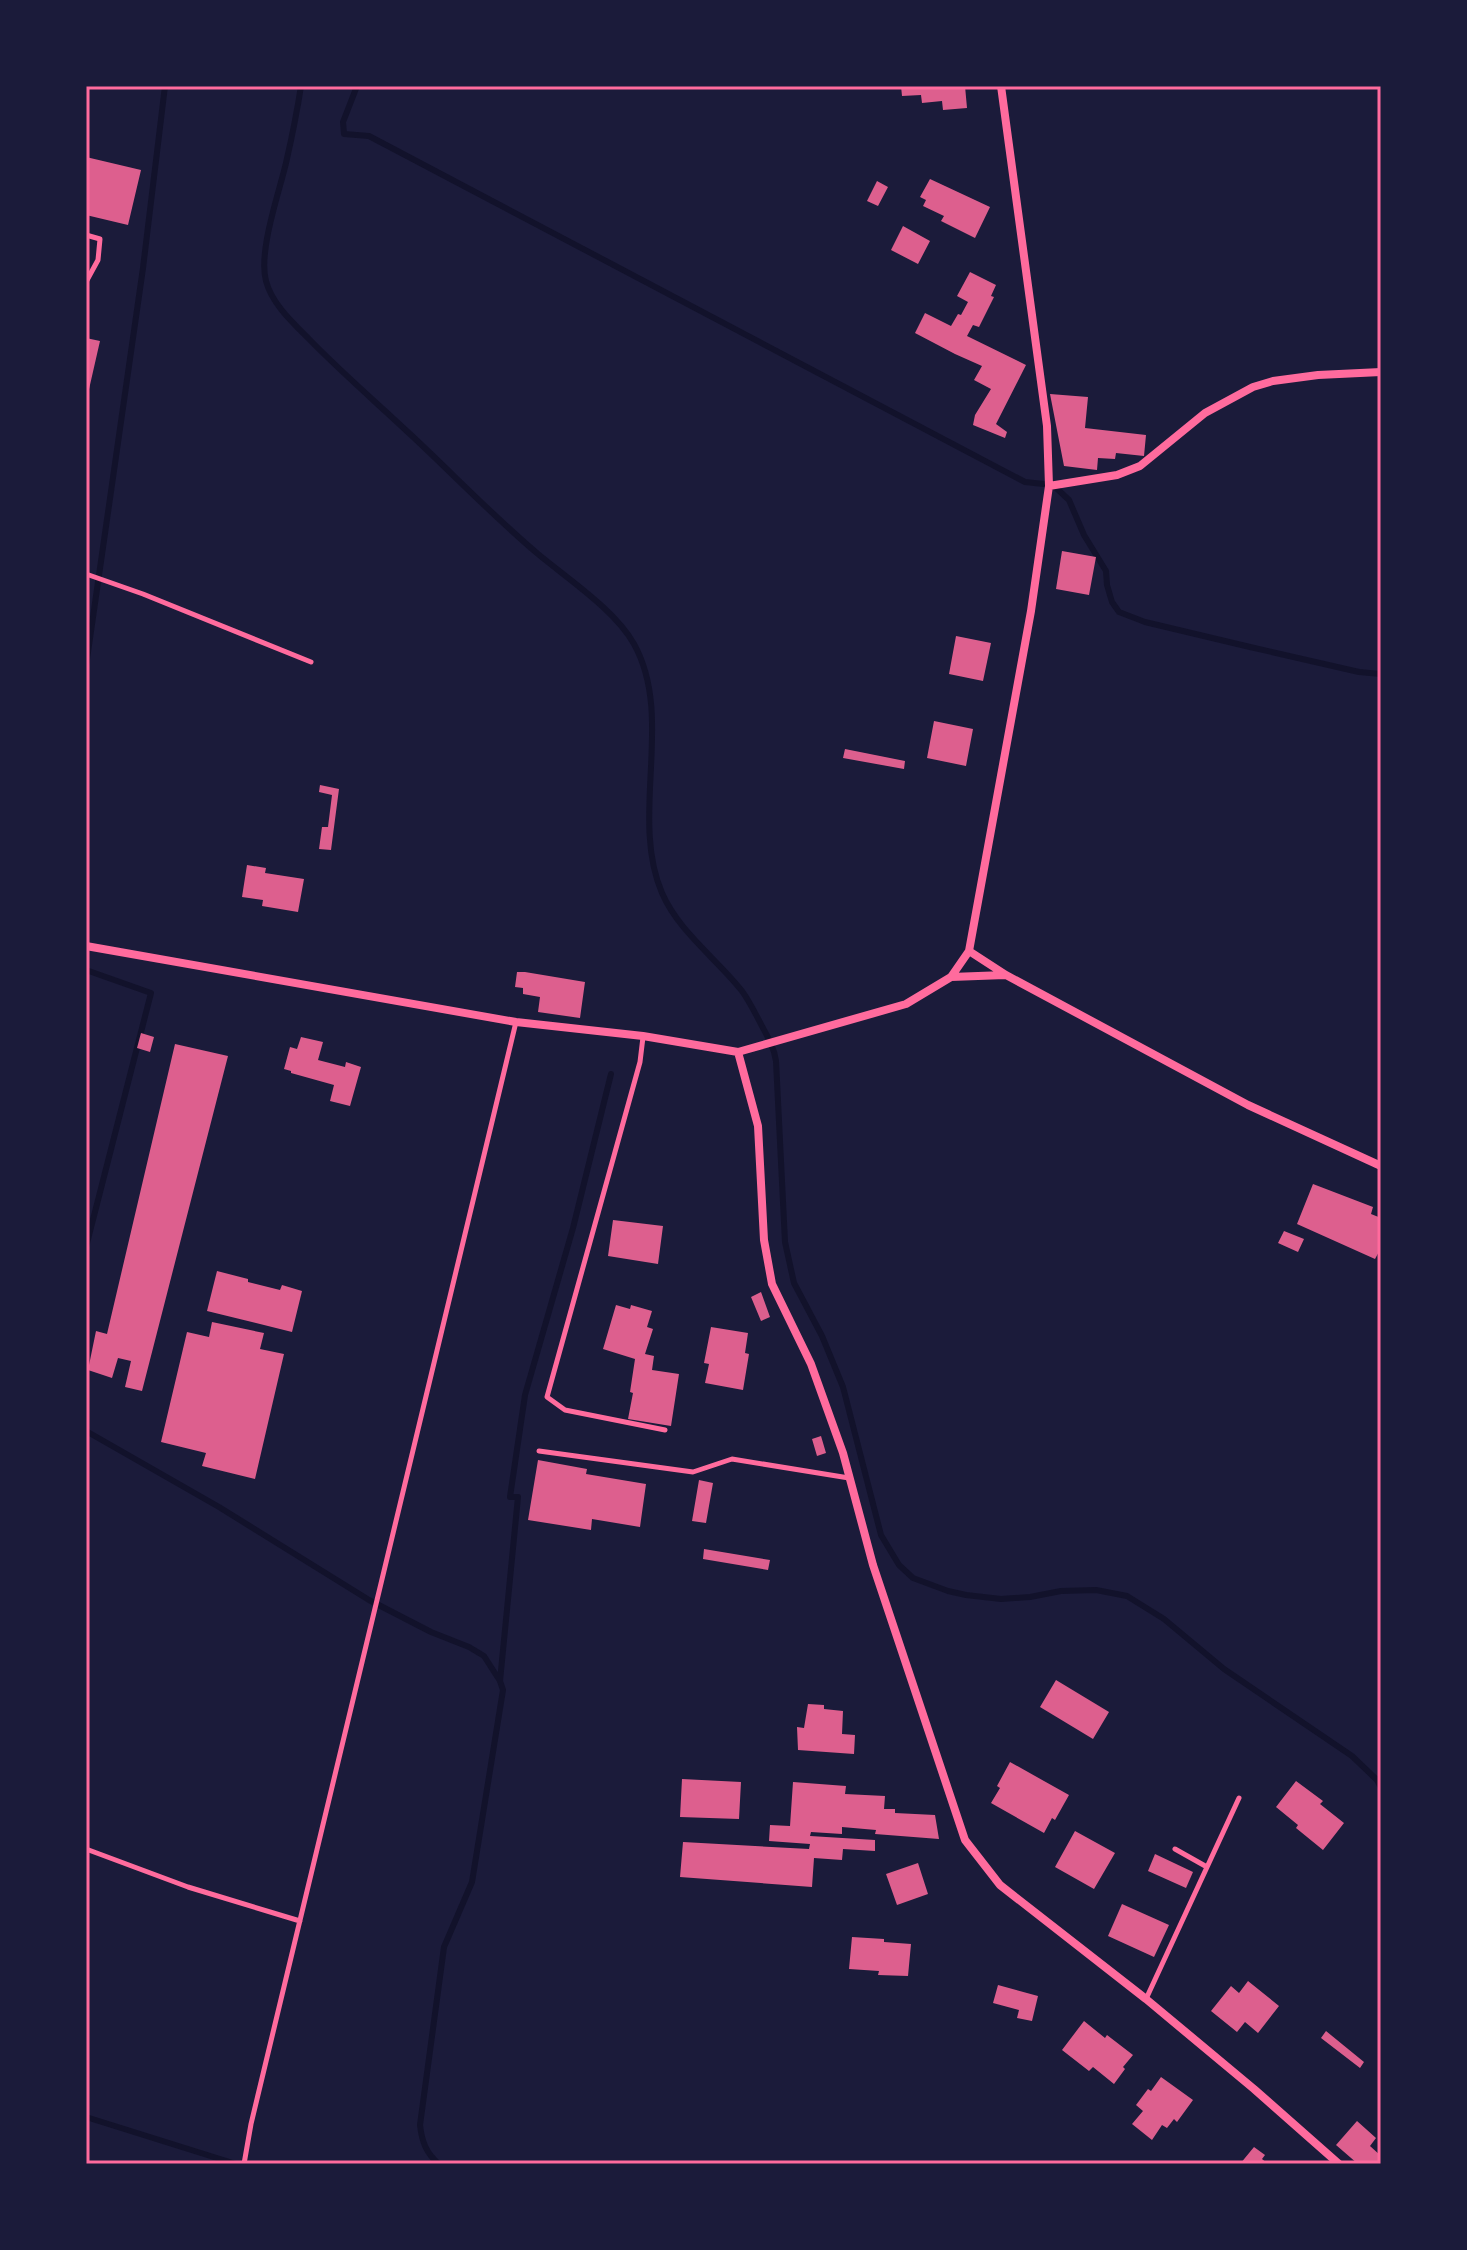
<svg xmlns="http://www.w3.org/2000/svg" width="1467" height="2250" font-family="Manrope,sans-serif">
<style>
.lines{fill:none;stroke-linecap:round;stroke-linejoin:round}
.stream{stroke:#12122b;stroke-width:6}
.building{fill:#dd5f8e}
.service{stroke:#ff6b9d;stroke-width:5}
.minor{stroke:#ff6b9d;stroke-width:8}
.neatline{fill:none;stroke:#ff6b9d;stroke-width:3}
</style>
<rect width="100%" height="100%" fill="#1b1b3a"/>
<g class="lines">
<path class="stream" d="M 301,86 C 297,112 292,137 286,163 C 279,193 258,252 266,281 C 272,304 293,323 309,339 C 341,372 376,402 410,434 C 453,474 493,516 538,554 C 568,579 615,610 634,644 C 675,718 629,816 662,893 C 679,932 716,958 742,991 C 750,1002 756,1015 763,1028 C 769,1039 774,1048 776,1061 L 785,1242 L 794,1283 L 822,1336 L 843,1387 L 881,1535 L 899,1565 L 913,1578 L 948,1591 L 966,1595 L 1001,1599 L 1030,1597 L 1061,1591 L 1096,1590 L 1127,1596 L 1164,1619 L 1224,1669 L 1352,1756 L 1377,1780 L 1381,1788
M 357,86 L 343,122 L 344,134 L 369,136 L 1025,482 L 1053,485 L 1069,500 L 1084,535 L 1106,571 L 1107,585 L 1112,602 L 1119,612 L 1145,622 L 1250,647 L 1359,672 L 1381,674
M 86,666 L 143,268 L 165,86
M 86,970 L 151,993 L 86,1247
M 86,1431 L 219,1507 L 369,1600 L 431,1632 L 469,1647 L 484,1656 L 500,1681 L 503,1690 L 472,1882 L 444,1947 L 420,2125 C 422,2142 426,2153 439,2164
M 500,1681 L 518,1497 L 510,1497 L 525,1395 L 573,1228 L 611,1074
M 86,2117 L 236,2164"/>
</g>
<path class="building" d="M 901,86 L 965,86 L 967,108 L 943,110 L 942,101 L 922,103 L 921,95 L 902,96 Z
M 86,157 L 141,170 L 128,225 L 86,215 Z
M 930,179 L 990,207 L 975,238 L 941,221 L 944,216 L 923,206 L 926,200 L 920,197 Z
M 877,181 L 888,187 L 878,206 L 867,201 Z
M 903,226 L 930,241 L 918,264 L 891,250 Z
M 970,272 L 996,285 L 991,296 L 994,297 L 979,327 L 973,325 L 967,336 L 1026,365 L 996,424 L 1007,432 L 1005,438 L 973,425 L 975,415 L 991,389 L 974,380 L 982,366 L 955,354 L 915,333 L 925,313 L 951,326 L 958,314 L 961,315 L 968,302 L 957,296 Z
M 86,338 L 100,341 L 87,398 L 86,398 Z
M 1050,394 L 1088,397 L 1085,428 L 1146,435 L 1144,456 L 1116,453 L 1115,459 L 1098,458 L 1097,470 L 1064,466 Z
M 1062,551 L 1096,557 L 1089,595 L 1056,589 Z
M 956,636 L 991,643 L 983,681 L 949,674 Z
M 934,721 L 973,729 L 966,766 L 927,758 Z
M 845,749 L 905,761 L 904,769 L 843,758 Z
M 320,785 L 339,789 L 331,850 L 319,849 L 322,827 L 328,827 L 332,795 L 319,792 Z
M 247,865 L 266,868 L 265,873 L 304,879 L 298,912 L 262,906 L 263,900 L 242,897 Z
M 517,972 L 525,972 L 585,982 L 580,1018 L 538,1012 L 540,997 L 523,994 L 523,988 L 515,987 Z
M 141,1033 L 154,1037 L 150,1052 L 137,1048 Z
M 301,1037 L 323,1042 L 318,1060 L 345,1067 L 346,1062 L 361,1067 L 350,1106 L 330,1101 L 334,1085 L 291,1073 L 291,1071 L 284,1069 L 290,1047 L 297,1049 Z
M 175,1044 L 228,1056 L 142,1391 L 125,1387 L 131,1361 L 118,1358 L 112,1378 L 88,1370 L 96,1331 L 107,1334 Z
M 1313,1184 L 1373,1207 L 1371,1214 L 1381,1218 L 1381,1248 L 1375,1259 L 1297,1224 Z
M 613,1220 L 663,1226 L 658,1264 L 608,1256 Z
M 1284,1231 L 1304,1239 L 1298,1252 L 1278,1243 Z
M 217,1271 L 248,1279 L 248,1282 L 280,1290 L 282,1285 L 302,1291 L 292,1332 L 207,1311 Z
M 761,1292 L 770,1317 L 761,1321 L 751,1297 Z
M 616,1305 L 630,1309 L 631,1305 L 652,1311 L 647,1327 L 653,1329 L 645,1354 L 654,1356 L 652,1370 L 679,1374 L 671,1426 L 628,1419 L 633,1393 L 630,1392 L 635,1359 L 603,1349 Z
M 212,1322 L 264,1333 L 260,1349 L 284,1354 L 255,1479 L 202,1466 L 206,1453 L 161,1442 L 187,1332 L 209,1337 Z
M 711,1327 L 748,1333 L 745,1353 L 749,1354 L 743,1390 L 705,1383 L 709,1364 L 704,1363 Z
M 821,1436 L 826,1453 L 817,1456 L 812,1439 Z
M 538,1460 L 587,1469 L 586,1474 L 646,1484 L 640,1527 L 592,1519 L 591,1530 L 528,1520 Z
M 699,1480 L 713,1483 L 706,1523 L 692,1521 Z
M 704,1549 L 770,1560 L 768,1570 L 703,1559 Z
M 1056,1680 L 1109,1712 L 1093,1739 L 1040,1707 Z
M 808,1704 L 824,1705 L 824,1709 L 843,1711 L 842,1734 L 855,1735 L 854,1754 L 798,1750 L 797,1727 L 804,1728 Z
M 1010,1762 L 1069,1795 L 1055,1820 L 1052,1818 L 1044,1833 L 991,1803 L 1000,1788 L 997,1786 Z
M 682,1779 L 741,1782 L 739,1819 L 680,1817 Z
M 1296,1781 L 1323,1801 L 1320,1804 L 1344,1823 L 1323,1850 L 1296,1828 L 1298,1825 L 1276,1807 Z
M 793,1782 L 846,1786 L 845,1794 L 885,1796 L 884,1809 L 895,1809 L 895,1813 L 935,1815 L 939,1839 L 875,1834 L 876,1830 L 842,1827 L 842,1834 L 811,1832 L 810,1836 L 875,1840 L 875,1851 L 843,1849 L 842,1860 L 814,1858 L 812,1887 L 680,1877 L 683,1842 L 809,1849 L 810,1844 L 769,1841 L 770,1825 L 790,1826 Z
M 1075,1831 L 1115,1853 L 1094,1889 L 1055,1867 Z
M 1155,1854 L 1193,1872 L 1186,1888 L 1148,1871 Z
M 918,1863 L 928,1894 L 897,1905 L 886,1874 Z
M 1122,1904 L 1169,1925 L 1154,1957 L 1108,1936 Z
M 852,1937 L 884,1939 L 884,1942 L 911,1944 L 908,1976 L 878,1975 L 879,1971 L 849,1969 Z
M 1248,1981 L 1279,2006 L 1258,2033 L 1245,2022 L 1237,2032 L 1211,2011 L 1231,1986 L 1239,1993 Z
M 998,1985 L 1038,1996 L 1032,2021 L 1017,2018 L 1019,2010 L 993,2003 Z
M 1084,2021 L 1105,2038 L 1107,2035 L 1133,2055 L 1123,2067 L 1125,2069 L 1114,2084 L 1093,2067 L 1089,2071 L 1062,2050 Z
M 1326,2031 L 1364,2062 L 1360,2068 L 1321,2038 Z
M 1161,2077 L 1193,2100 L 1177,2122 L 1174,2119 L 1167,2128 L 1162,2125 L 1152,2140 L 1132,2124 L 1143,2111 L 1136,2105 L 1148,2089 L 1151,2091 Z
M 1357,2121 L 1376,2138 L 1370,2146 L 1381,2156 L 1381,2164 L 1358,2164 L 1336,2145 Z
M 1254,2147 L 1265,2155 L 1262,2159 L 1268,2164 L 1240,2164 Z"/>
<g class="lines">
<path class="service" d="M 86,235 L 100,239 L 98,260 L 86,282
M 86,574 L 143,594 L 311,662
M 643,1037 L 640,1062 L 547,1397 L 565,1410 L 665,1430
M 539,1451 L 693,1472 L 732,1459 L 849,1478
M 86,1849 L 188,1887 L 300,1921
M 1175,1849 L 1207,1867
M 1146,1999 L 1239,1798
M 244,2164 L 251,2124 L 516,1022"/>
<path class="minor" d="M 1049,486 L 1117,475 L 1140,466 L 1205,413 L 1253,387 L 1273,381 L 1318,375 L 1381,372
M 86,946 L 516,1022 L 643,1036 L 738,1052 L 906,1004 L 951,977 L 969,951 L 1031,611 L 1049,486 L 1047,426 L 1001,86
M 969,951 L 1006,975 L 1248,1105 L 1381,1166
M 951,977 L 1005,975
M 738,1052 L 758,1126 L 764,1240 L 772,1284 L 811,1364 L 843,1453 L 873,1565 L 965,1840 L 1000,1885 L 1146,1999 L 1254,2089 L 1339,2164"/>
</g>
<rect width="1467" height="2250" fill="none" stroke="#1b1b3a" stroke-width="176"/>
<rect x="88" y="88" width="1291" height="2074" class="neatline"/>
</svg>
